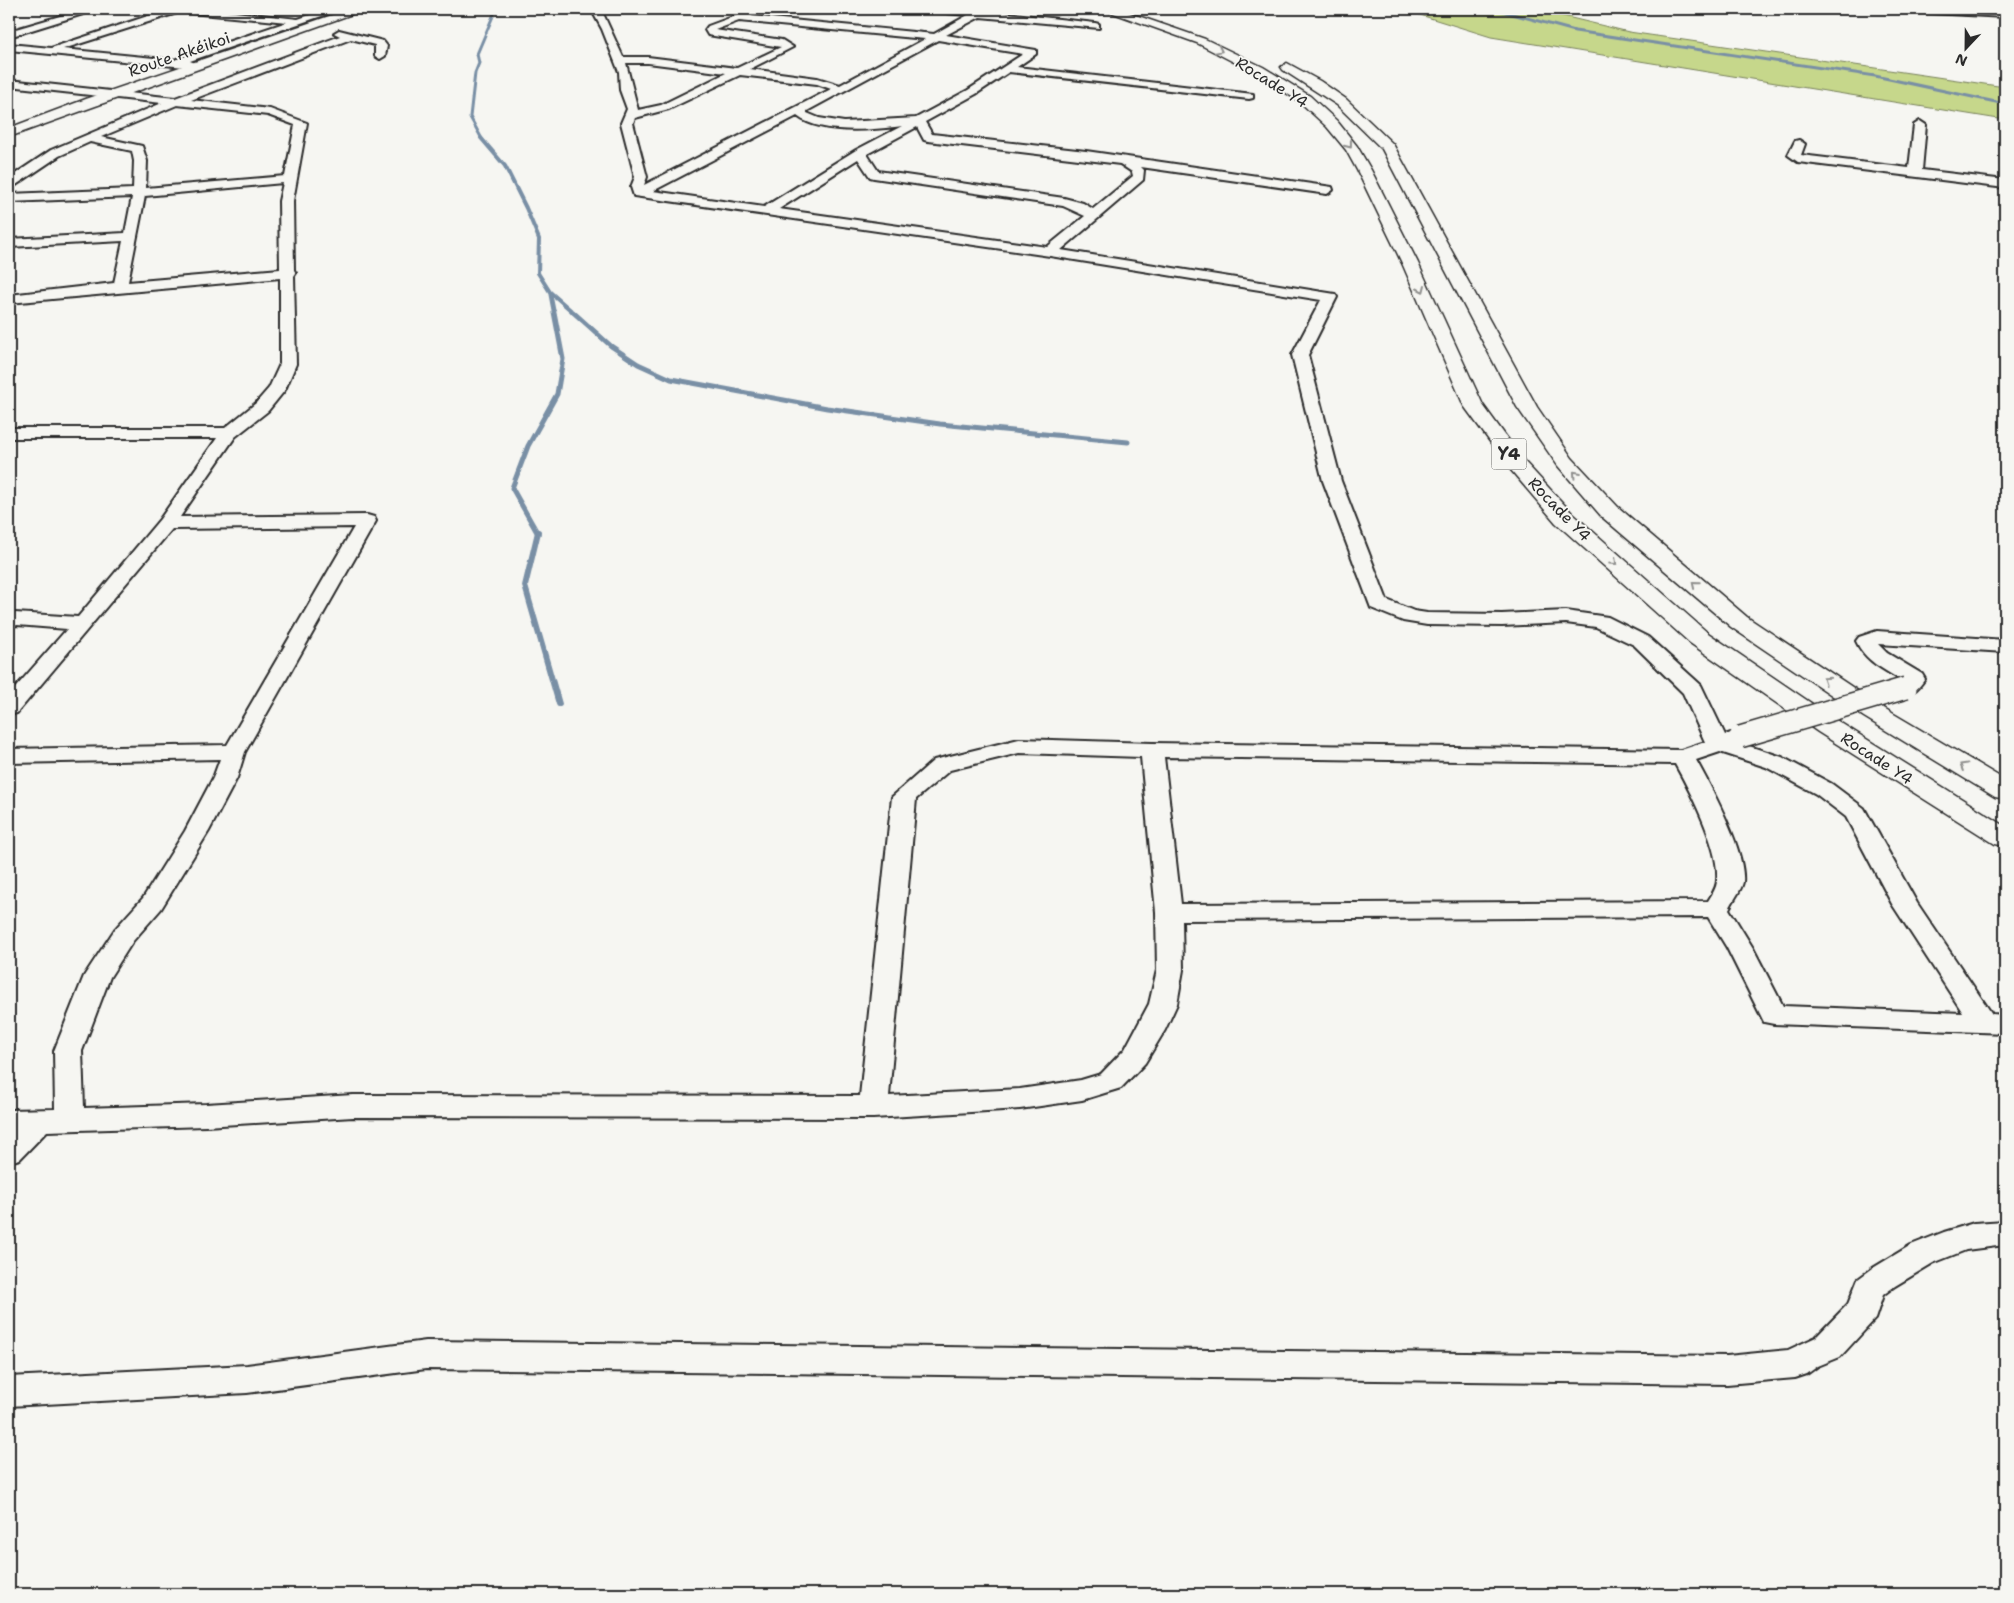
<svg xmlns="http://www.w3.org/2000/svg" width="2014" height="1603" font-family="'Shantell Sans',sans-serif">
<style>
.green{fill:#c6d78b;stroke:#78815b}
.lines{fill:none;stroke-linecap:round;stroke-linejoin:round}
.stream-far3{stroke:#798fa5;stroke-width:3}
.stream-far2{stroke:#798fa5;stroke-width:4}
.stream-far1{stroke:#798fa5;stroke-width:5}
.stream{stroke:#798fa5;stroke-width:6}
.street-casing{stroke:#2b2b2b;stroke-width:4}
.secondary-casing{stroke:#2b2b2b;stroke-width:3}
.highway-casing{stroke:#2b2b2b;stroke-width:3}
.street{fill:#f6f6f2;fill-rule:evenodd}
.secondary{fill:#f6f6f2;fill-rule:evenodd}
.highway{fill:#f6f6f2;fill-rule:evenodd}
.street-bridge-casing{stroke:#2b2b2b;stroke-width:24;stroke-linecap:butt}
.street-bridge{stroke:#f6f6f2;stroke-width:21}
.oneway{stroke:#90908e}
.labels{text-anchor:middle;stroke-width:4;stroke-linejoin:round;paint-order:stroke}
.far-street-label{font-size:16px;fill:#2b2b2b;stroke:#f6f6f2}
.shield{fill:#f6f6f2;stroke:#686867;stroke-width:1}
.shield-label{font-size:18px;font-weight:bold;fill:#2b2b2b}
</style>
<rect width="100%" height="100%" fill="#f6f6f2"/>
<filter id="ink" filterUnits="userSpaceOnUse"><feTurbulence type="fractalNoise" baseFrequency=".02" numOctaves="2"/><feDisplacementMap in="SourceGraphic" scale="10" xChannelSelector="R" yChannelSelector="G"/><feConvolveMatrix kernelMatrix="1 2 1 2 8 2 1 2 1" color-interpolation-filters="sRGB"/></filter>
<g filter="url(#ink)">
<path class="green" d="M 1401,9 L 1534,9 L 1629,32 L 2005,87 L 2005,120 L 1491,37 Z"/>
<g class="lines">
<path class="stream-far3" d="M 1494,9 L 1575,31 L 1875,76 L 2005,104
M 482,139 L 470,117 L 475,73 L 479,63 L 477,54 L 496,9"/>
<path class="stream-far2" d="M 481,138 L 505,166 L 526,208 L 539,239 L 538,273 L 550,292 L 574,313
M 550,292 L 554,313"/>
<path class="stream-far1" d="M 573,312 L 611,346 L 638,364 L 671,379 L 827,408 L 940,424 L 1128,442
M 538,534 L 512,488 L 528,446 L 557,394 L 563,359 L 554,312"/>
<path class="stream" d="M 538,532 L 525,586 L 559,704"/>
<g class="street-casing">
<path id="street" d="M 84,9 L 99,9 L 9,37 L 9,31 Z
M 169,9 L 208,9 L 298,19 L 328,9 L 342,9 L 190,61 L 200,65 L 195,68 L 9,50 L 9,44 L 51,48 ZM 180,12 L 287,22 L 174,60 L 63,49 Z
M 591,9 L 601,9 L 623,57 L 648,57 L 737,68 L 781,47 L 708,35 L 705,30 L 708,26 L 751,10 L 756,13 L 751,16 L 934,34 L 968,15 L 935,12 L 930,9 L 980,10 L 1095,23 L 1099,24 L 1099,28 L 980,17 L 946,35 L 1036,50 L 1036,54 L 1017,67 L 1253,94 L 1253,98 L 1249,99 L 1009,72 L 976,94 L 925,122 L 932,134 L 1086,151 L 1332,187 L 1333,190 L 1327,194 L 1141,167 L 1144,170 L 1143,180 L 1061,250 L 1335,294 L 1337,297 L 1308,355 L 1341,481 L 1387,600 L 1414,611 L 1427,613 L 1502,614 L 1566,611 L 1608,617 L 1648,637 L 1701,685 L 1725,735 L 1731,733 L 1739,735 L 1742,740 L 1740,743 L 1782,757 L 1832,784 L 1864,808 L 1917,903 L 1992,1014 L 2005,1015 L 2005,1033 L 1774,1024 L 1764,1022 L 1727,948 L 1708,917 L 1182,920 L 1183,970 L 1177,1004 L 1165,1030 L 1145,1063 L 1121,1088 L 1082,1100 L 1020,1109 L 873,1118 L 353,1117 L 206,1126 L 47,1131 L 20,1159 L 9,1162 L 9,1110 L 55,1109 L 54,1051 L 84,976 L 115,929 L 143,898 L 185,831 L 213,778 L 220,759 L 9,763 L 9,749 L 227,745 L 354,527 L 172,529 L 17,713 L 9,715 L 9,695 L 67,629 L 17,625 L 9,627 L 9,614 L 15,613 L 78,617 L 160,519 L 217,438 L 9,438 L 9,428 L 225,428 L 256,403 L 269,388 L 280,364 L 280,278 L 9,303 L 9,295 L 114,283 L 123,241 L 9,247 L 9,239 L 125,233 L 132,197 L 9,202 L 9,194 L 133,189 L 134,161 L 132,151 L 90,142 L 59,156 L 13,187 L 9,188 L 9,178 L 51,150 L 162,103 L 9,86 L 9,80 L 175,98 L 340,36 L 334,33 L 339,30 L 383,41 L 387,46 L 385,56 L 380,59 L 375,56 L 375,45 L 351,39 L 191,100 L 270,109 L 307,123 L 293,201 L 294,270 L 296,273 L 294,276 L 296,364 L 285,390 L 268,411 L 235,437 L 180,517 L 367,515 L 374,517 L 376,521 L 245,752 L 237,778 L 209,831 L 161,909 L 133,941 L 110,977 L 82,1051 L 84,1108 L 206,1104 L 353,1095 L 860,1096 L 892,797 L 934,760 L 1019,739 L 1152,743 L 1681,750 L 1705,742 L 1683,693 L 1634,645 L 1596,627 L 1566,623 L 1502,626 L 1427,625 L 1403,621 L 1371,608 L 1323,481 L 1292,355 L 1321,300 L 1050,256 L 634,196 L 631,187 L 635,177 L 621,123 L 627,109 L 620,90 L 619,72 L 602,29 ZM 739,21 L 925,39 L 840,85 L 817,78 L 750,69 L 793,47 L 782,40 L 715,30 ZM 938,40 L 1023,54 L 968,90 L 916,118 L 844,122 L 819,118 L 807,113 L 807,111 ZM 626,63 L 648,63 L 726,73 L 661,105 L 638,110 ZM 740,75 L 817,84 L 831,89 L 644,185 L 647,177 L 633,123 L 635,118 L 669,109 ZM 177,105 L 268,115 L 295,125 L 285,176 L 146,188 L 147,161 L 142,146 L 101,137 ZM 797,116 C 821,135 873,130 902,126 L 856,150 L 764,207 L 653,191 ZM 917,127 L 924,140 L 928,141 L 1120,164 L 1132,172 L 1133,176 L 1093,209 L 1083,203 L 1064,198 L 878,171 L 867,154 ZM 858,159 L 870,177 L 874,178 L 1063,206 L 1085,216 L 1047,247 L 779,209 ZM 283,183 L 279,201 L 280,269 L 128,282 L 145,196 ZM 1720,752 L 1766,767 L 1816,794 L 1846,817 L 1892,904 L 1963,1013 L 1783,1006 L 1753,948 L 1729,909 C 1733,900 1741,891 1743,882 C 1746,851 1711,787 1696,760 ZM 1019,753 L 1141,757 L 1156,912 L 1157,970 L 1149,1004 L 1125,1049 L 1101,1074 L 1081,1080 L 1020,1089 L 889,1096 L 916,799 L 950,770 ZM 1164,757 L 1675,764 C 1690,791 1720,849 1717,880 C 1717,888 1712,894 1708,901 L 1181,904 Z
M 1906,9 L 2005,11 L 2005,17 L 1911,12 Z
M 1920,121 L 1926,125 L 1922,170 L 2005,180 L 2005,188 L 1798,162 L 1788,155 L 1795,141 L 1799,140 L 1805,144 L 1801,155 L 1909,168 L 1914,125 Z
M 1877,631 L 2005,640 L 2005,652 L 1878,644 L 1887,653 L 1922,674 L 1925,679 C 1917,690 1912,696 1898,693 L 1895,688 L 1901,680 C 1883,669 1865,661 1856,641 L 1859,637 Z
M 2005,1221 L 2005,1245 L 1966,1250 L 1933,1263 L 1895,1286 L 1883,1295 L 1875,1319 L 1840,1357 L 1818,1366 L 1807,1374 L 1795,1378 L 1727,1384 L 426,1369 L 247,1393 L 9,1406 L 9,1377 L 247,1365 L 426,1341 L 1727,1356 L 1788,1350 L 1816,1337 L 1848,1304 L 1858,1279 L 1873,1268 L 1911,1245 L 1944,1232 L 1974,1223 Z"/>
</g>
<g class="secondary-casing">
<path id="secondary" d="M 350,9 L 366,9 L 9,137 L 9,128 L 86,99 Z"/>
</g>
<g class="highway-casing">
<path id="highway" d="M 1102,9 L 1118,9 L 1205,39 L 1263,67 L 1310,96 L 1337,121 L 1357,146 L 1371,170 L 1418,263 L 1483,405 L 1524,461 L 1572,513 L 1708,633 L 1836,720 L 2005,826 L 2005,846 L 1995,844 L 1818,732 L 1690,643 L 1556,523 L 1510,469 L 1464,406 L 1402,263 L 1357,170 L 1346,150 L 1327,127 L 1300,102 L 1255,73 L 1197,43 Z
M 1287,63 L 1320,81 L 1346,99 L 1393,144 L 1537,407 L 1572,458 L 1618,507 L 1747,617 L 1882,707 L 2005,780 L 2005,799 L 1995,797 L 1864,717 L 1731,627 L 1602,517 L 1558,466 L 1517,407 L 1382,149 L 1337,105 L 1283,70 L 1281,67 Z"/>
</g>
<use href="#street" class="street"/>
<use href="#secondary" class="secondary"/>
<use href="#highway" class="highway"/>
<g class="street-bridge-casing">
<path id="street-bridge" d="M 1740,737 L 1906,688"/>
</g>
<use href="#street-bridge" class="street-bridge"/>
</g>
<defs><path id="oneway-chevron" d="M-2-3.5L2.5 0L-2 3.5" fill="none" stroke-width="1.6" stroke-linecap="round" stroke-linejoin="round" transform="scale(1.25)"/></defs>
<g class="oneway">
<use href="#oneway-chevron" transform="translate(1219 50) rotate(26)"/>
<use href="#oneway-chevron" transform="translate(1349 145) rotate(52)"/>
<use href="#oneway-chevron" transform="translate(1422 289) rotate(66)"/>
<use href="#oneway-chevron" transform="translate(1576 474) rotate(-132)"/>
<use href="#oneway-chevron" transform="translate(1614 562) rotate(42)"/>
<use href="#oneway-chevron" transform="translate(1695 584) rotate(-140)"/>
<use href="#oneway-chevron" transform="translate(1826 680) rotate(-146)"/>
<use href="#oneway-chevron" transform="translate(1963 766) rotate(-149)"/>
</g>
</g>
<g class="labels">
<g class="far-street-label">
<text transform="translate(179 54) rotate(-19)" y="6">Route Akéikoi</text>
<text transform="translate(1272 82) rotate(32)" y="6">Rocade Y4</text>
<text transform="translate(1560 509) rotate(46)" y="6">Rocade Y4</text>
<text transform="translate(1877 758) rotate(33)" y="6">Rocade Y4</text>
</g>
<rect class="shield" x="1491.5" y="438.5" width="35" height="31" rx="4"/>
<g class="shield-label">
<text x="1509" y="460">Y4</text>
</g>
</g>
<rect width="2014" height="1603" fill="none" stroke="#f6f6f2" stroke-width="30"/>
<rect x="15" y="15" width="1984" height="1573" fill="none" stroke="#2b2b2b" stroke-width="2" filter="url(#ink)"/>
<g transform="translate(1966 48) rotate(202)" stroke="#f6f6f2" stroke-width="4" paint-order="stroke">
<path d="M0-4L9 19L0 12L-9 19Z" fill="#2b2b2b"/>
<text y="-8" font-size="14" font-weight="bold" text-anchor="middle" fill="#2b2b2b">N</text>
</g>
</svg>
